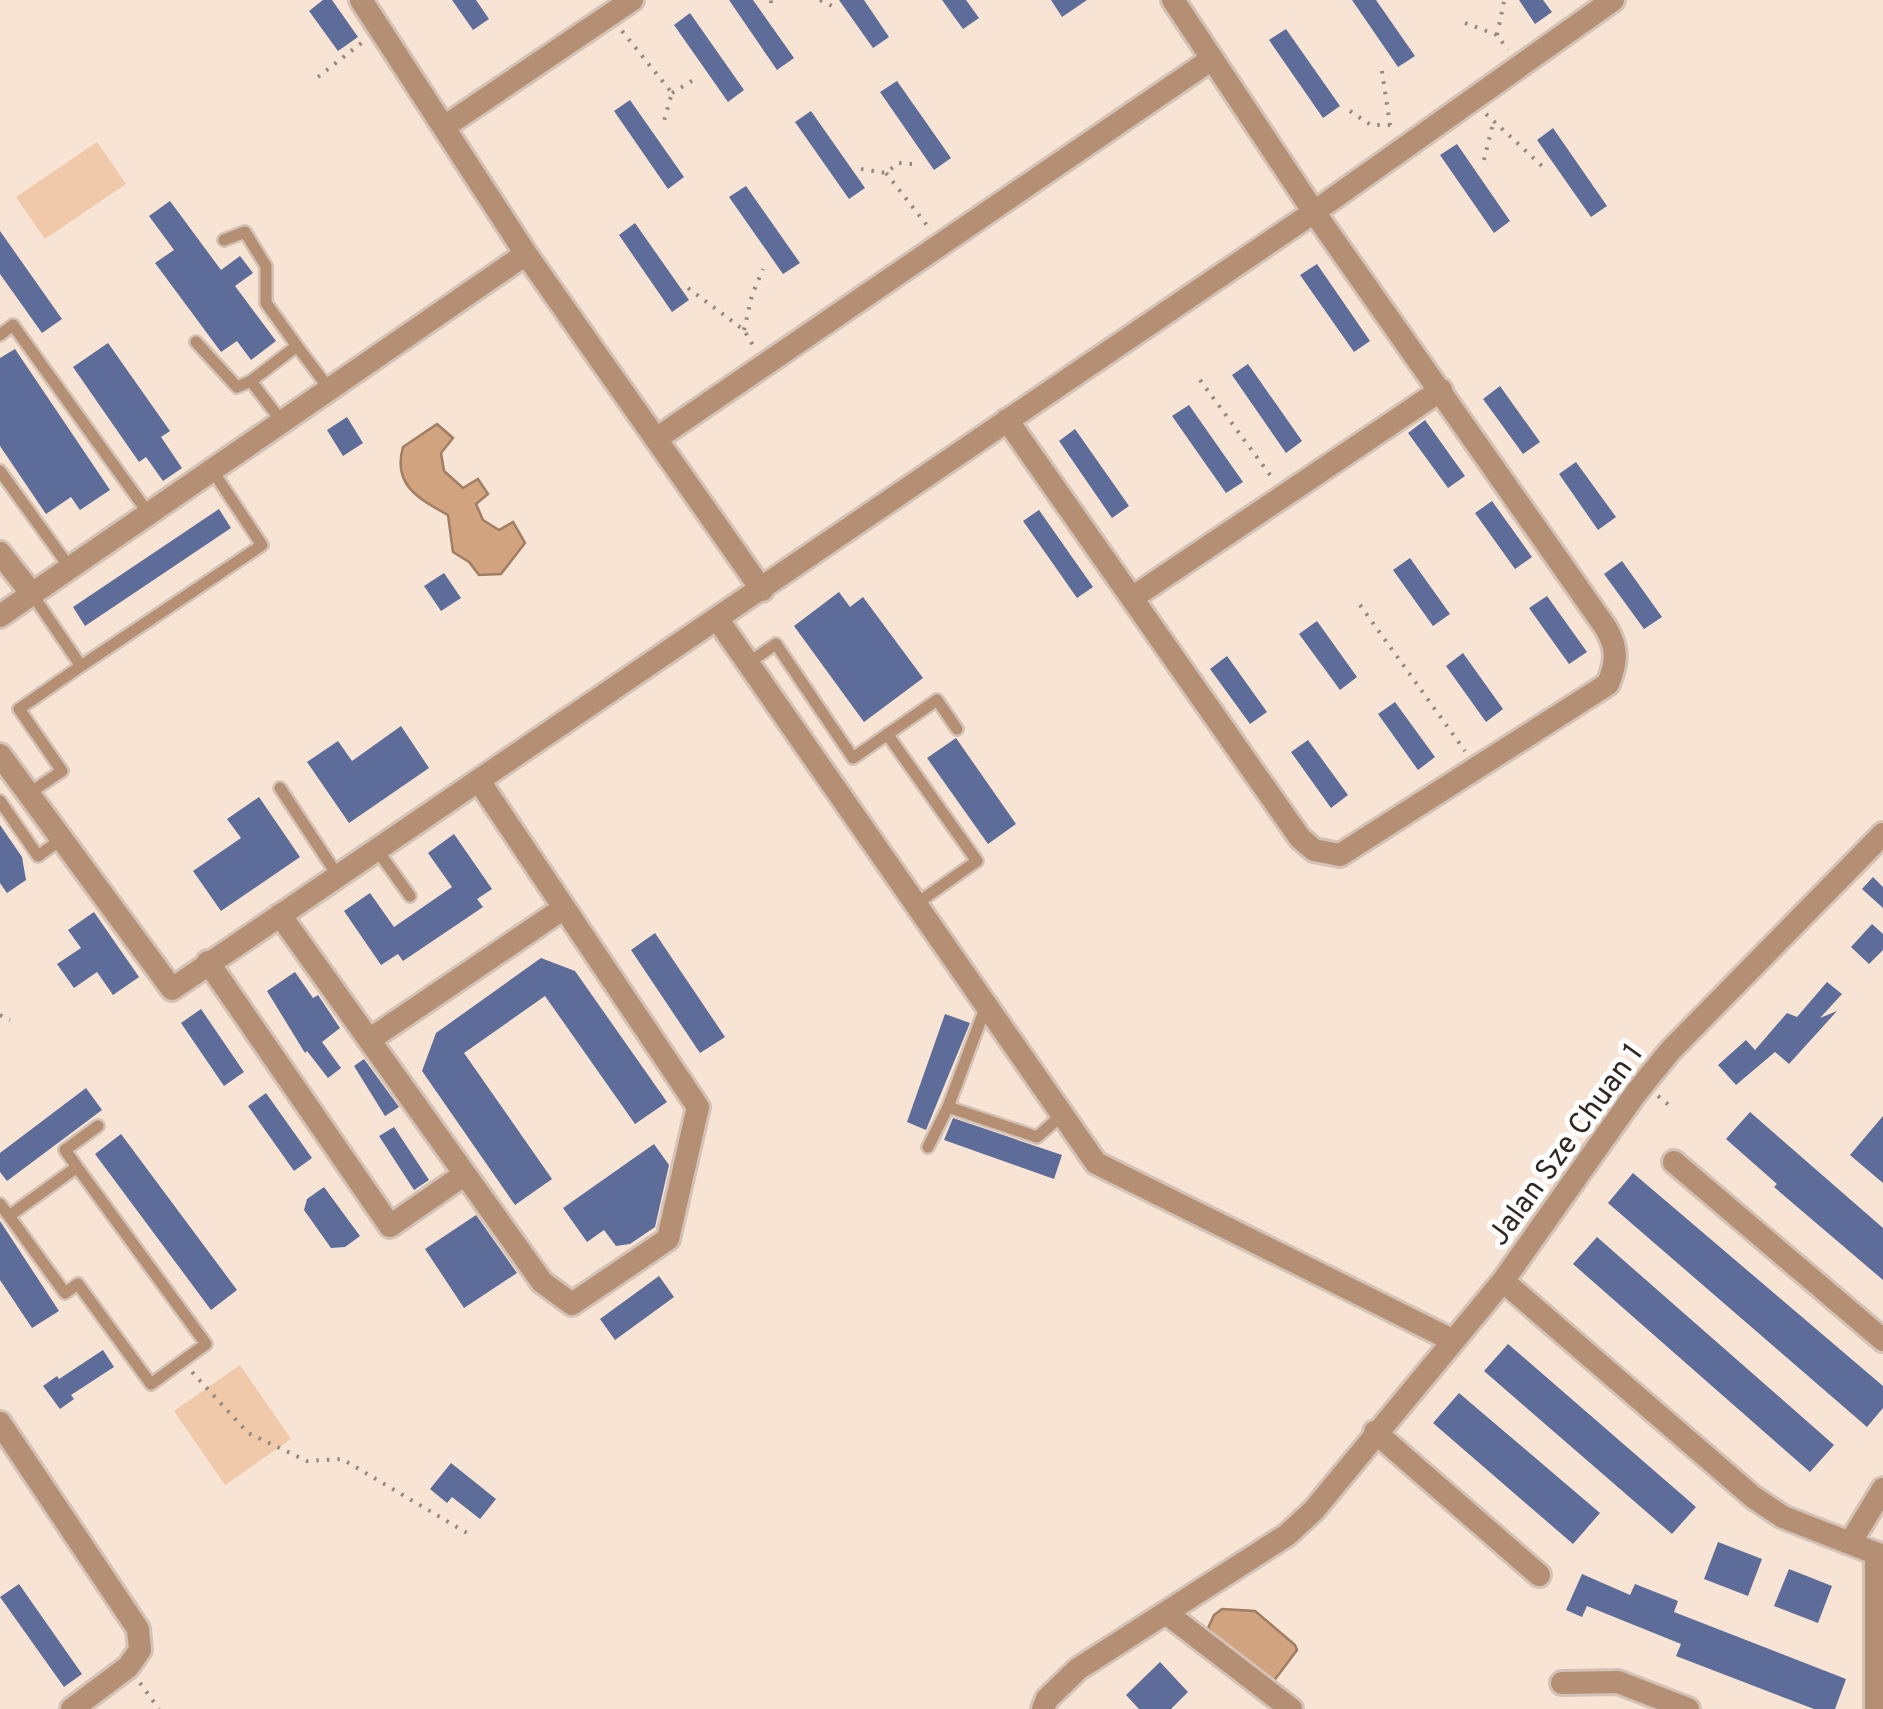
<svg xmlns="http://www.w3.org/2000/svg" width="1883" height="1709" font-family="Overpass,sans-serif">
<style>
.green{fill:#f0c9ab}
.water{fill:#d1a37f;stroke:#a17e63;stroke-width:2.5}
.building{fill:#5e6c99}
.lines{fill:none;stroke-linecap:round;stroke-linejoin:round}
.lane-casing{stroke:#d3c2b5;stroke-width:16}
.street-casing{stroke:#d3c2b5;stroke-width:28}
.path{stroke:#94877d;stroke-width:4;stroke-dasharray:2.5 8;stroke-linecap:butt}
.lane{stroke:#b48f73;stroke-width:11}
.street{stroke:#b48f73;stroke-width:22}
.labels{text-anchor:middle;stroke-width:10;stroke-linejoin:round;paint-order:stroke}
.street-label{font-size:30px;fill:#302823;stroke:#fff}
</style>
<rect width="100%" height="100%" fill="#f7e4d5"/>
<path class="green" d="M 97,142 L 126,184 L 45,239 L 16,197 Z
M 240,1365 L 291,1439 L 225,1485 L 174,1411 Z"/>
<path class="water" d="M 437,424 L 453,438 L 441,453 L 444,471 L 463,488 L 478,479 L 488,494 L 476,504 L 483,520 L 499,530 L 513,522 L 525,543 L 501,574 L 479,575 L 469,562 L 453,552 L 448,515 C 419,499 392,485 403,447 Z
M 1222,1609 L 1255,1611 L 1295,1645 L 1297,1650 L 1273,1682 L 1220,1641 L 1208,1628 L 1214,1615 Z"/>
<path class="building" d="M 323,0 L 332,0 L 358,37 L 338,51 L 309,11 Z
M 452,0 L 476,0 L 489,19 L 473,30 Z
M 729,0 L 753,0 L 794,58 L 777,70 Z
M 839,0 L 864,0 L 889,37 L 873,48 Z
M 942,0 L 966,0 L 979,18 L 963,29 Z
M 1051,0 L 1087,0 L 1062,17 Z
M 1352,0 L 1376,0 L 1415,56 L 1398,67 Z
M 1519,0 L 1543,0 L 1552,12 L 1535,24 Z
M 690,13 L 744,90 L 728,102 L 674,25 Z
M 1286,29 L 1340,106 L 1323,118 L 1269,40 Z
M 897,81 L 951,158 L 934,170 L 880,92 Z
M 630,100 L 684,177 L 668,189 L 614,111 Z
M 811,111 L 865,188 L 849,199 L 795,122 Z
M 1553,128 L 1607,206 L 1591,217 L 1537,140 Z
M 1457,144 L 1510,221 L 1494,233 L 1440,155 Z
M 746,186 L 800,263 L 783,274 L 729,197 Z
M 170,201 L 221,270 L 240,256 L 253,273 L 235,286 L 276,341 L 251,360 L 237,341 L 221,352 L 155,263 L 174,250 L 149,216 Z
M 635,223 L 689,300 L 672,312 L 619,235 Z
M 0,231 L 62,319 L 42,333 L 0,274 Z
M 1317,264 L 1370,341 L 1354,352 L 1300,275 Z
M 108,343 L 170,431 L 161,437 L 182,468 L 163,481 L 146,457 L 139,462 L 73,367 Z
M 15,349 L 110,490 L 80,510 L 71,497 L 46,514 L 0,446 L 0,358 Z
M 1248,364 L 1302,441 L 1286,453 L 1232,375 Z
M 1500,386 L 1540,442 L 1523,454 L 1483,399 Z
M 1189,405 L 1243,482 L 1226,493 L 1172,416 Z
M 347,417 L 363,443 L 343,456 L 327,430 Z
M 1425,420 L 1465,476 L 1448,488 L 1408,433 Z
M 1075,429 L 1129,506 L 1112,518 L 1059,441 Z
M 1576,462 L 1616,517 L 1598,530 L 1559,474 Z
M 1492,501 L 1532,557 L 1515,569 L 1475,513 Z
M 219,509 L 231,528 L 85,626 L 73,607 Z
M 1039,510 L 1093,587 L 1077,598 L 1023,521 Z
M 1410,558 L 1450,614 L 1433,626 L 1393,570 Z
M 1622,561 L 1662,617 L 1644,629 L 1604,574 Z
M 444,573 L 461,598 L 441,611 L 424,586 Z
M 839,592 L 850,607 L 863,597 L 923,678 L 864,722 L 794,626 Z
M 1547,596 L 1587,652 L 1569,664 L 1529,608 Z
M 1317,621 L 1357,677 L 1340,690 L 1299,634 Z
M 1463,653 L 1503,709 L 1486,722 L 1446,666 Z
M 1227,656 L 1267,712 L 1250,724 L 1210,669 Z
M 1395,702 L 1435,757 L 1418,770 L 1378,714 Z
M 401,726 L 429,768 L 349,823 L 307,762 L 338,741 L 352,761 Z
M 956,738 L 1016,824 L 988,844 L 927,758 Z
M 1308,740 L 1348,795 L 1331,808 L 1291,752 Z
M 259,797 L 300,857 L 221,911 L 193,871 L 241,838 L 227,819 Z
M 0,825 L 22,857 L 26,880 L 7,893 L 0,883 Z
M 454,834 L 492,889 L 477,899 L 483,907 L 403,961 L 398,954 L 381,965 L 344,911 L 370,893 L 394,927 L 452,887 L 428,853 Z
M 1873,877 L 1883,887 L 1883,908 L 1862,889 Z
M 94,912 L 139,977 L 113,995 L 97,972 L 74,988 L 57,964 L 81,948 L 68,930 Z
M 1872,924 L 1883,934 L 1883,950 L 1869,964 L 1851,947 Z
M 655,933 L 725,1037 L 700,1053 L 631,950 Z
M 541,958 L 575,971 L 667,1102 L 635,1124 L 545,996 L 464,1053 L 552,1179 L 515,1205 L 422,1071 L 436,1033 Z
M 295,972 L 313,998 L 318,995 L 340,1028 L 322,1042 L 341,1068 L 328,1078 L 307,1051 L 305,1053 L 267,991 Z
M 1827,982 L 1842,994 L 1820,1018 L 1837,1011 L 1789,1064 L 1775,1052 L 1736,1085 L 1718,1065 L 1746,1040 L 1755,1050 L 1787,1013 L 1797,1017 Z
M 201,1009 L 244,1072 L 224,1086 L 181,1023 Z
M 945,1014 L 970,1023 L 926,1130 L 907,1122 Z
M 364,1059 L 399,1107 L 385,1116 L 354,1066 Z
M 86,1088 L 102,1110 L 7,1181 L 0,1172 L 0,1153 Z
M 266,1093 L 312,1158 L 294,1171 L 248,1106 Z
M 1750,1112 L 1883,1228 L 1883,1280 L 1774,1187 L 1777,1184 L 1726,1139 Z
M 1883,1116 L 1883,1183 L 1850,1155 Z
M 953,1118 L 1062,1155 L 1054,1179 L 944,1140 Z
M 394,1127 L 429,1180 L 414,1190 L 379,1136 Z
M 121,1134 L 237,1290 L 211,1310 L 95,1154 Z
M 654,1144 L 669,1165 L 655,1227 L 630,1244 L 616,1246 L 604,1230 L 587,1242 L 563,1208 Z
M 1633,1173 L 1883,1386 L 1883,1408 L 1867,1427 L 1608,1203 Z
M 324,1187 L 360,1236 L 345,1247 L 331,1248 L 304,1210 L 307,1199 Z
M 476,1215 L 517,1273 L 464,1308 L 425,1249 Z
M 0,1221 L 59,1311 L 32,1328 L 0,1280 Z
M 1597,1237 L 1834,1445 L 1810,1472 L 1573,1264 Z
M 659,1276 L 674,1297 L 615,1340 L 600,1319 Z
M 1508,1344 L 1696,1507 L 1672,1534 L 1484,1371 Z
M 103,1350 L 114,1367 L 71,1395 L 74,1399 L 60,1409 L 43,1386 L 57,1376 L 59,1379 Z
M 1459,1393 L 1600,1513 L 1573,1544 L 1433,1423 Z
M 451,1463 L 496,1499 L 480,1519 L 452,1497 L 447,1503 L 430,1489 Z
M 1718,1542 L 1762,1559 L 1748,1596 L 1704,1579 Z
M 1789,1569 L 1832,1586 L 1818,1623 L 1774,1606 Z
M 1582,1574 L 1630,1595 L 1635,1584 L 1678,1601 L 1674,1612 L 1846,1679 L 1835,1709 L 1814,1709 L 1676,1656 L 1681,1644 L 1587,1606 L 1582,1617 L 1566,1610 Z
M 19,1584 L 82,1674 L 64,1687 L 0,1597 Z
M 1160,1662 L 1188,1692 L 1171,1709 L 1139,1709 L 1126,1695 Z"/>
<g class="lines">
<g class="lane-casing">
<path id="lane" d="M 224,240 L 245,232 L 266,266 L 266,303 L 297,346
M 0,335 L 13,325 L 149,514
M 196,342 L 237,387 L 251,381
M 282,422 L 251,381 L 297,346 L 330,390
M 0,471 L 70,568
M 32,594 L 81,666 L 262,545 L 212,470
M 748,663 L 776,644 L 853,758 L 937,700 L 957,729
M 887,734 L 977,861 L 916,904
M 280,788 L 338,876
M 28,794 L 62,771 L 19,709 L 81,666
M 0,801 L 38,856 L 62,839
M 377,850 L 410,896
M 986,1006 L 948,1107 L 1037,1137 L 1062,1115
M 928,1147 L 948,1107
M 77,1167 L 65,1150 L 98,1126
M 0,1204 L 9,1216 L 65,1293 L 78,1284 L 151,1384 L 206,1344 L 77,1167 L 9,1216"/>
</g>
<g class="street-casing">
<path id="street" d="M 361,0 L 526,254 L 762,590
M 444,127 L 632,0
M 1007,420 L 1300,838 L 1314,850 L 1340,855 L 1608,684 C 1617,662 1618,649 1606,628 L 1314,212 L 1173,0
M 656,439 L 1212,59
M 0,553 L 32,594
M 1132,598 L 1441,390
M 0,616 L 526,254
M 718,620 L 1096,1163 L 1452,1340
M 0,755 L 172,989 L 1314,212 L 1613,0
M 1883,834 L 1670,1051 L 1636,1093 L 1503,1281 L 1753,1497 L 1783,1517 L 1883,1556
M 280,915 L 542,1282 L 572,1304 L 668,1239 L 698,1107 L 479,781
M 208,962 L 390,1226 L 465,1174
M 369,1040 L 564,908
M 1674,1162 L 1883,1340
M 0,1423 L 138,1629 L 140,1650 L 128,1667 L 72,1709
M 1375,1432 L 1539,1575
M 1850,1543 L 1883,1489
M 1166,1613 L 1291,1709
M 1562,1683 L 1618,1682 L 1688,1709
M 1043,1709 L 1047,1699 L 1078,1669 L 1287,1535 L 1314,1510 L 1503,1281
M 1876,1709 L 1876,1553"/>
</g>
<path class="path" d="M 820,0 L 832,6
M 771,3 L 771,0
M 1465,23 L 1497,35 L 1508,50
M 622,31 L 672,93 L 663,124
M 1497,35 L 1504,2
M 1382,71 L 1390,125 L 1394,131
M 318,77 L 364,41
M 672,93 L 695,79
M 1350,111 L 1371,125 L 1390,125
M 1486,114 L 1542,166
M 1484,160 L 1493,123
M 861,169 L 886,173 L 898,163 L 913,164
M 886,173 L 929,228
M 688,288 L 744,330 L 754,347
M 744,330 L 752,295 L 763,269
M 1200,380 L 1273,479
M 1360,605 L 1465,751
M 0,1015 L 10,1020
M 1658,1096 L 1670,1106
M 192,1372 L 248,1433 L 307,1461 L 342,1459 L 472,1536
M 140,1683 L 159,1709"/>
<use href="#lane" class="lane"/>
<use href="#street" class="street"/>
</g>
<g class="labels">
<g class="street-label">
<text transform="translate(1565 1144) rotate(-54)" y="10">Jalan Sze Chuan 1</text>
</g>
</g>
</svg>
